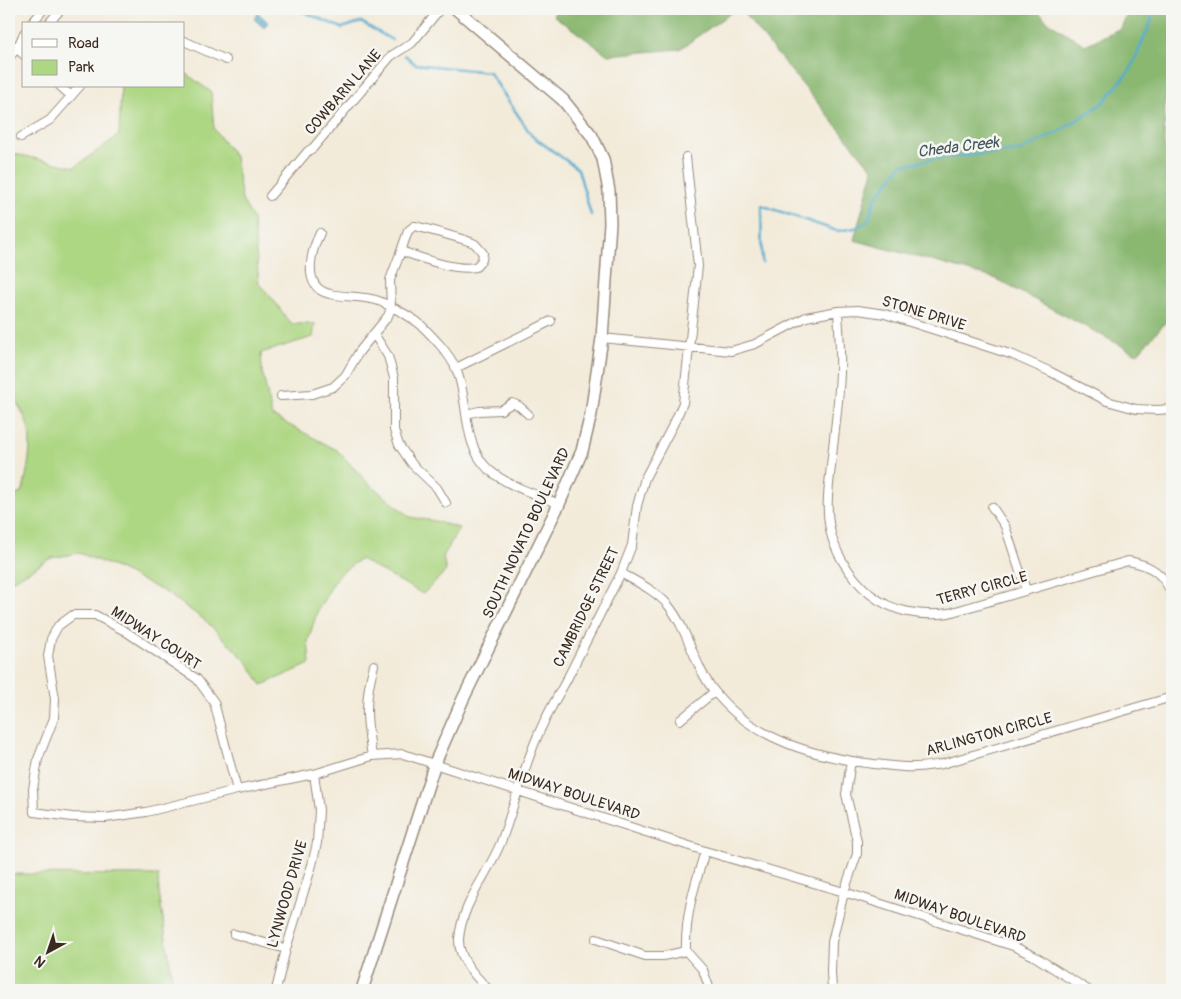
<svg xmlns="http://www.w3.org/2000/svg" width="1181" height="999" font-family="Pangolin,sans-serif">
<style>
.green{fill:#add783;stroke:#748050}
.forest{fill:#8ab871;stroke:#627148}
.water{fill:#51accf;stroke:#466b76}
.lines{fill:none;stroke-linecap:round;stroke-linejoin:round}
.stream{stroke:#51accf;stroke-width:2.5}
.street-casing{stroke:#978a7c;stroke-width:10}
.secondary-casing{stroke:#978a7c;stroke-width:14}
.street{stroke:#fff;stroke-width:8}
.secondary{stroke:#fff;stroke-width:11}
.labels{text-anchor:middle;stroke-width:5;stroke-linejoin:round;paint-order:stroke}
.street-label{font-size:15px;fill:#3b2a1e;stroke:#f6f6f2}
.water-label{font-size:16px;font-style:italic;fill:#43585c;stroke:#f6f6f2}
</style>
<rect width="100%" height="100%" fill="#f6f6f2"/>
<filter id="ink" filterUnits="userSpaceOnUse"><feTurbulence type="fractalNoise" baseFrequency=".02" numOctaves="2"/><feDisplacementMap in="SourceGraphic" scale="10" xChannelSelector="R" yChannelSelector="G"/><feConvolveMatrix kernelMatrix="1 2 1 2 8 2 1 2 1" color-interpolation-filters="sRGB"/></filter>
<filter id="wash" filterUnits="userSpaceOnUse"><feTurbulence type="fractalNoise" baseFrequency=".0096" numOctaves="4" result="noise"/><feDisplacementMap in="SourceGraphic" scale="20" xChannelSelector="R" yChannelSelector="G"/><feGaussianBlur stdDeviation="1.12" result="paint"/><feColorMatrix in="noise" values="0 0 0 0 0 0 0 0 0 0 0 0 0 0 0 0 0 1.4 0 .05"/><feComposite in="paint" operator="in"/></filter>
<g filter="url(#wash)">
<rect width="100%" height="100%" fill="#f3ebda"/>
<path class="green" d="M 184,72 L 211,92 L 214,129 L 235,157 L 242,200 L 253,219 L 259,284 L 272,298 L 291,324 L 315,324 L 313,337 L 261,353 L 262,370 L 272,416 L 337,450 L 368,483 L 410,517 L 435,521 L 459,528 L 443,557 L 446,571 L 423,594 L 360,559 L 338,575 L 317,612 L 308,641 L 310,664 L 262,685 L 248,663 L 206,621 L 165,592 L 119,569 L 79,553 L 51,558 L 21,576 L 9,582 L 9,500 L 23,491 C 31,451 38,426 9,393 L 9,147 L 15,154 L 75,167 L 119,135 L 121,86 L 184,86 Z
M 9,874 L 158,875 L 159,893 L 174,990 L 9,990 Z"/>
<path class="forest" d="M 558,9 L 736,9 L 680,49 L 608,55 L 553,15 Z
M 740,9 L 1036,9 L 1047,21 L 1085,45 L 1121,28 L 1129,9 L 1172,9 L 1172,87 L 1165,99 L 1164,146 L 1172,154 L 1172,315 L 1137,354 L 994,278 L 854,240 L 873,170 Z"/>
<path class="water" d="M 258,13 L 268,22 L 264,28 L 254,19 Z"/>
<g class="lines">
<path class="stream" d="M 297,9 L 342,28 L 361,22 L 392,40
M 405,55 L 415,64 L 489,72 L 532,136 L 578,169 L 591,215
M 762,263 L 761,205 L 837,231 L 855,228 L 868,221 L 876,197 L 902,165 L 939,158 L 1020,151 L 1060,131 L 1103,103 L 1131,69 L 1152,19 L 1149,9"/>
</g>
</g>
<g filter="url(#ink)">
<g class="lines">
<g class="street-casing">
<path id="street" d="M 31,24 L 44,9
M 48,24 L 61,9
M 184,41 L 226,60
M 9,42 L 24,55
M 17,49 L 24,33
M 9,57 L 17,49 L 24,47
M 60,86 L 71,96
M 21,137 L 50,120 L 80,86
M 270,196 L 308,151 L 313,148 L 391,56 L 412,43 L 440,9
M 414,226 C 420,227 472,241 475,244 C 478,247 481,251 483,253 L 482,260 L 476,267 C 454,271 422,258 401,251 L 408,231 Z
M 320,233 C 311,251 301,288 330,294 C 343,297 357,296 371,299 C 382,300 413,318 421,325 C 433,337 450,354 456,369 C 470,401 461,443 488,469 C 507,486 536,494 559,504
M 838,311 C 839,331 841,352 840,372 C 839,403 834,435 831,466 C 829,485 826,504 829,523 C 832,550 850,577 870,594 C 892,612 921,617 949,613 L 1128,561 C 1151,565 1165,574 1172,596
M 374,334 L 388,356 L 394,378 L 394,430 L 399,445 L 412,464 L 437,488 L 446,503
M 602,338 L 731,351 L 755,344 L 806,317 L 838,311 L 858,310 L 885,314 L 1013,355 L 1051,372 L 1107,401 L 1136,409 L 1157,410 L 1172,409
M 456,368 L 551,321
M 281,396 L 312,394 L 333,387 L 345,376 L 359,352 L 388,316 L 391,308 L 390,280 L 401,251
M 466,414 L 479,411 L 501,410 L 512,403 L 519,406 L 528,414
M 992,507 L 1005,526 L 1026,590
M 621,573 C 637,582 656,591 668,605 C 689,631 694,667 715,692 C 753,740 816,757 874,764 C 888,765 902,768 916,767 C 925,767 934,765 942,764 L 1172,697
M 680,720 L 714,692
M 372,756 C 366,720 364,700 374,665
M 237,790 L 214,702 L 197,679 L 125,631 L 95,615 L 73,615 L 58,626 L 51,639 L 48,656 L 55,699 L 54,718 L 38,759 L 33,789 L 34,812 L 72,817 L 105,818 L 146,812 L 237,790 L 314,774 L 372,756 L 403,754 L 705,851 L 844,892 L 1013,946 L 1034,956 L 1088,990
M 705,851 C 695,885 685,914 686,951 L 703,970 L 710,990
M 234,934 L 286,949
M 596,939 L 645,956 L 663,956 L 686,951
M 276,990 L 286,949 L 312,865 L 317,843 L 319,810 L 314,774
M 489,990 C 476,977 458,959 459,939 C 462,902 488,875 501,842 C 514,807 523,769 538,735 C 546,716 556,699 566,681 C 584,645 603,609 621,573 L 632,545 L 637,506 L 645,478 L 675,421 L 683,403 L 698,266 L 686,157
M 832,990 L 831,972 L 832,942 L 844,892 L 857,854 L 857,841 L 846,794 L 851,761"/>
</g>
<g class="secondary-casing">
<path id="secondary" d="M 362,990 L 435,763 L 463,699 L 559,504 L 582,451 L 591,414 L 602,338 L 610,223 L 609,191 L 603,159 L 592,136 L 563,100 L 456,9"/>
</g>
<use href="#street" class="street"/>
<use href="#secondary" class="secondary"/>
</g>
</g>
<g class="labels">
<g class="street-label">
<text transform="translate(343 92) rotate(-49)" y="5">COWBARN LANE</text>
<text transform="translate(924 313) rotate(17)" y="5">STONE DRIVE</text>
<text transform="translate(526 533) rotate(-65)" y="5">SOUTH NOVATO BOULEVARD</text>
<text transform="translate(982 588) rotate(-15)" y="5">TERRY CIRCLE</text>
<text transform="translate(586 607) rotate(-64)" y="5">CAMBRIDGE STREET</text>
<text transform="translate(156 638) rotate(33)" y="5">MIDWAY COURT</text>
<text transform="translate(989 734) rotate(-15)" y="5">ARLINGTON CIRCLE</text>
<text transform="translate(574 794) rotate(18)" y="5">MIDWAY BOULEVARD</text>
<text transform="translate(287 894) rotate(-74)" y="5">LYNWOOD DRIVE</text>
<text transform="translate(960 916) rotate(19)" y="5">MIDWAY BOULEVARD</text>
</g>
<g class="water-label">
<text transform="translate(958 146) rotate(-7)" y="6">Cheda Creek</text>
</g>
</g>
<rect width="1181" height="999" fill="none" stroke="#f6f6f2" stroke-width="30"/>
<rect x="22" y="22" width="162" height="65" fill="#f6f6f2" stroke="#aba49d"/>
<rect x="32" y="39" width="25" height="8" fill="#ffffff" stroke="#aba49d"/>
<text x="68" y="48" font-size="15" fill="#3b2a1e">Road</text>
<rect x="32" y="60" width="25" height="15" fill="#add783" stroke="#aba49d"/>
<text x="68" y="72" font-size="15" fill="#3b2a1e">Park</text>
<g transform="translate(48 952) rotate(220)" stroke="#f6f6f2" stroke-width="4" paint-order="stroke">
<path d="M0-4L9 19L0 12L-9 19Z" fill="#3b2a1e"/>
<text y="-8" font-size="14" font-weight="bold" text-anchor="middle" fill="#3b2a1e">N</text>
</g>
</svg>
